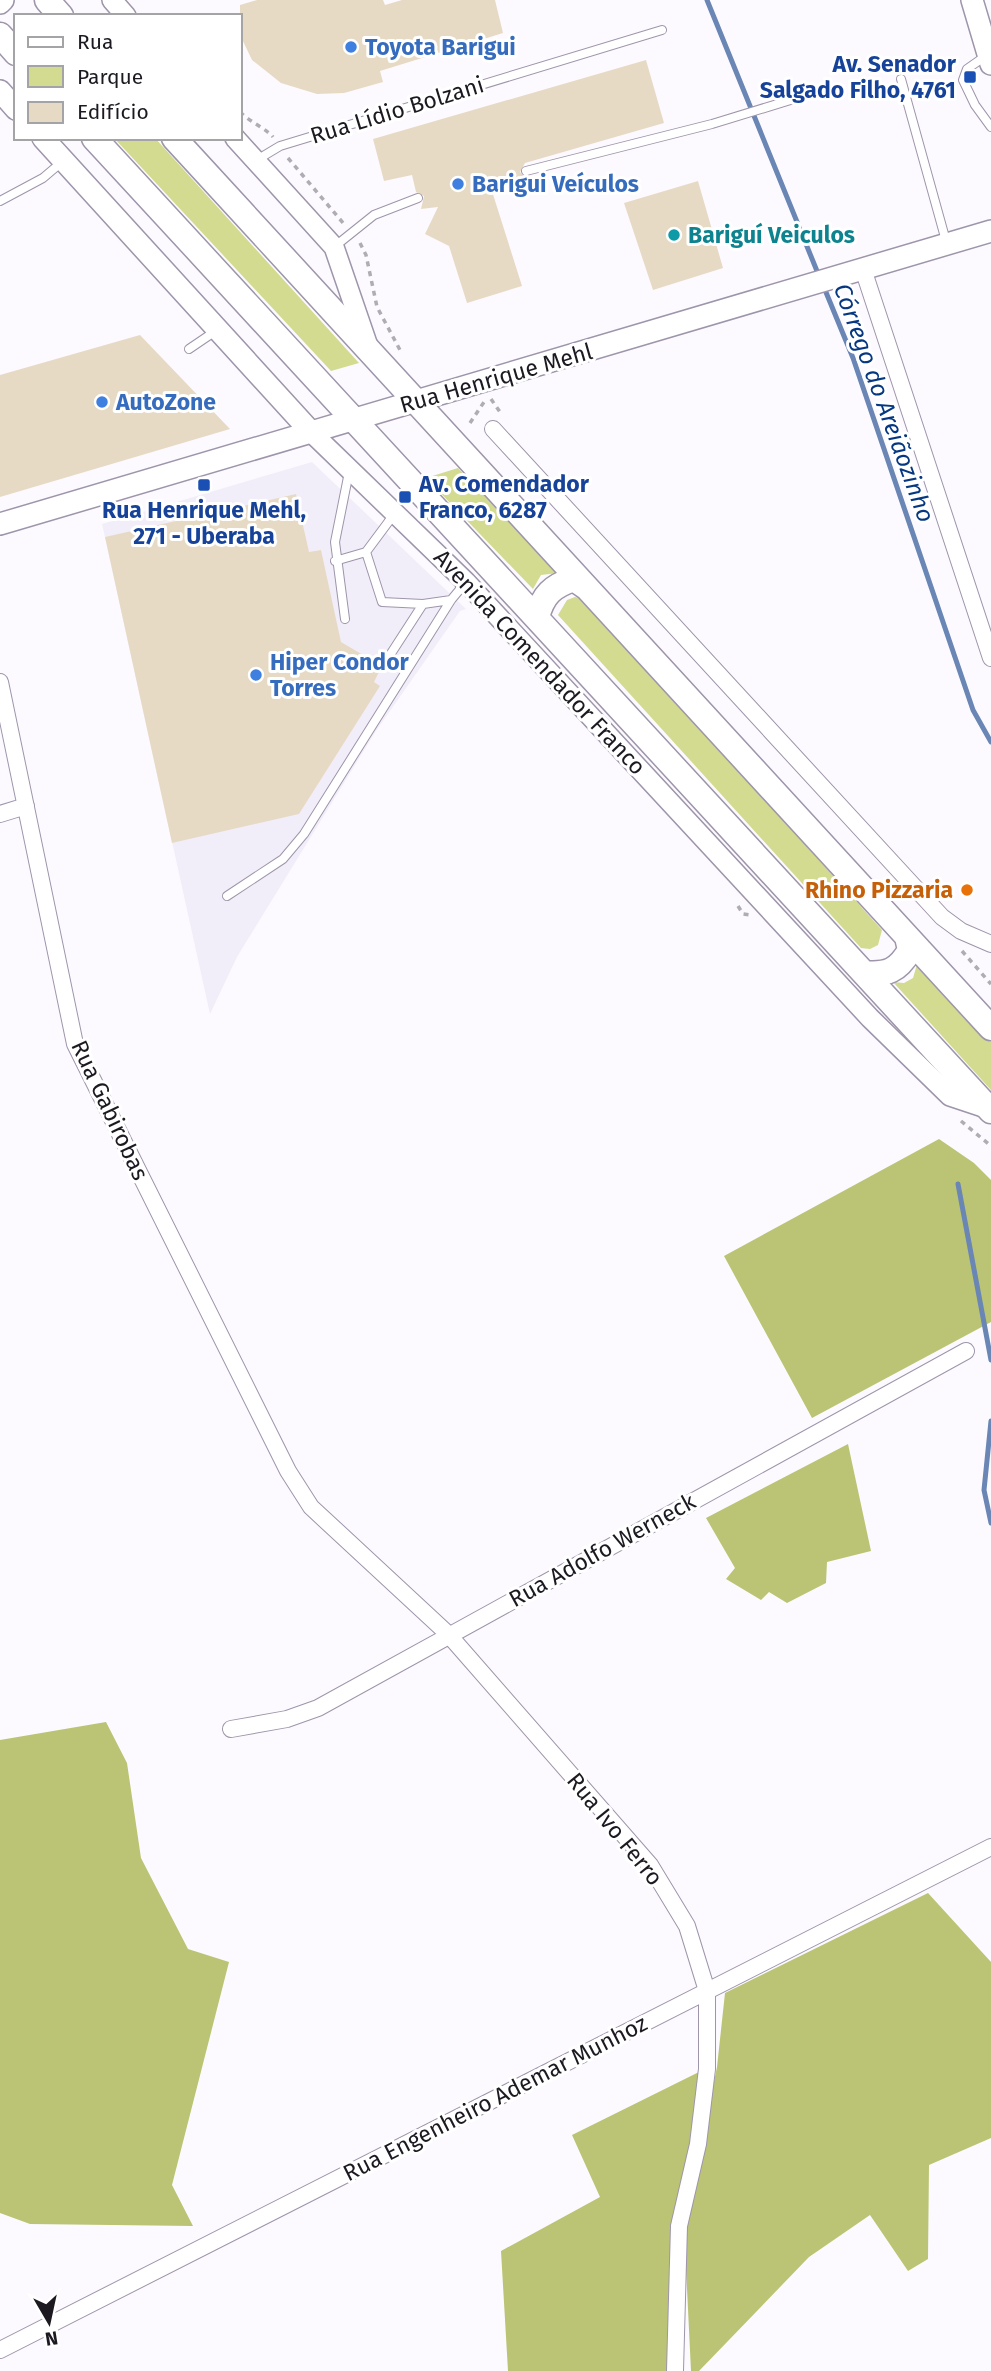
<svg xmlns="http://www.w3.org/2000/svg" width="991" height="2371" font-family="'Fira Sans',sans-serif">
<style>
.built{fill:#f2eef9}
.green{fill:#d2db8f}
.forest{fill:#bbc474}
.lines{fill:none;stroke-linecap:round;stroke-linejoin:round}
.stream{stroke:#6a86b5;stroke-width:5}
.building{fill:#e7dac5}
.service-casing{stroke:#9e95aa;stroke-width:10}
.minor-casing{stroke:#9e95aa;stroke-width:18}
.tertiary-casing{stroke:#9e95aa;stroke-width:22}
.secondary-casing{stroke:#9e95aa;stroke-width:24}
.trunk-casing{stroke:#9e95aa;stroke-width:27}
.path{stroke:#afadb3;stroke-width:3.5;stroke-dasharray:5 5;stroke-linecap:butt}
.service{stroke:#fff;stroke-width:8}
.minor{stroke:#fff;stroke-width:16}
.tertiary{stroke:#fff;stroke-width:19}
.secondary{stroke:#fff;stroke-width:21}
.trunk{stroke:#fff;stroke-width:24}
.shop-dot{fill:#3f7fe0;stroke:#fff;stroke-width:2.5}
.transit-dot{fill:#1a4fb4;stroke:#fff;stroke-width:2.5}
.culture-dot{fill:#0f9aa8;stroke:#fff;stroke-width:2.5}
.food-dot{fill:#e8710a;stroke:#fff;stroke-width:2.5}
.labels{text-anchor:middle;stroke-width:6;stroke-linejoin:round;paint-order:stroke}
.shop-label{font-size:23px;font-weight:bold;fill:#366cbe;stroke:#fff;text-anchor:start}
.transit-label{font-size:23px;font-weight:bold;fill:#164399;stroke:#fff;text-anchor:end}
.street-label{font-size:23px;fill:#1c1921;stroke:#fff}
.culture-label{font-size:23px;font-weight:bold;fill:#0d838f;stroke:#fff;text-anchor:start}
.food-label{font-size:23px;font-weight:bold;fill:#c56008;stroke:#fff;text-anchor:end}
.water-label{font-size:24px;font-style:italic;fill:#063881;stroke:#fff}
</style>
<rect width="100%" height="100%" fill="#fcfaff"/>
<path class="built" d="M 312,462 L 466,609 L 460,611 L 376,731 L 237,957 L 210,1014 L 102,524 Z"/>
<path class="green" d="M 114,138 L 155,138 L 359,363 L 331,371 Z
M 458,468 L 558,573 L 541,575 L 533,589 L 426,478 Z
M 575,597 L 584,599 L 882,930 L 878,945 L 870,949 L 861,948 L 558,615 L 567,600 Z
M 918,961 L 991,1042 L 991,1090 L 893,982 L 904,983 L 913,978 Z"/>
<path class="forest" d="M 939,1139 L 974,1163 L 991,1180 L 991,1322 L 812,1418 L 724,1256 Z
M 848,1444 L 871,1551 L 827,1562 L 826,1583 L 787,1603 L 769,1592 L 761,1600 L 726,1579 L 735,1568 L 706,1518 Z
M 106,1722 L 127,1763 L 141,1858 L 188,1949 L 229,1962 L 172,2185 L 193,2226 L 30,2224 L 0,2213 L 0,1740 Z
M 928,1893 L 991,1962 L 991,2138 L 929,2165 L 928,2259 L 908,2271 L 870,2215 L 809,2257 L 699,2371 L 691,2371 L 684,2227 L 717,2067 L 725,1993 Z
M 701,2071 L 669,2371 L 508,2371 L 501,2251 L 600,2197 L 572,2135 Z"/>
<g class="lines">
<path class="stream" d="M 707,0 L 819,276
M 823,285 L 853,358 L 973,710 L 991,742
M 958,1184 L 991,1360
M 991,1421 L 984,1490 L 991,1523"/>
</g>
<path class="building" d="M 257,0 L 383,0 L 385,5 L 402,0 L 495,0 L 503,33 L 380,71 L 383,82 L 344,93 L 317,94 L 281,83 L 252,60 L 240,35 L 240,5 Z
M 646,60 L 664,123 L 525,163 L 520,172 L 525,177 L 491,188 L 522,286 L 467,303 L 449,246 L 425,234 L 438,207 L 421,209 L 424,196 L 416,192 L 412,175 L 384,181 L 373,139 Z
M 698,181 L 723,268 L 653,290 L 624,203 Z
M 140,335 L 230,429 L 0,497 L 0,375 Z
M 296,494 L 309,552 L 321,550 L 341,642 L 382,666 L 374,682 L 380,686 L 299,814 L 172,843 L 105,537 Z"/>
<g class="lines">
<g class="service-casing">
<path id="service" d="M 987,55 L 967,69 L 963,80 L 975,105 L 991,127
M 901,79 L 946,241
M 255,161 L 280,146 L 662,30
M 526,171 L 712,124 L 797,98
M 0,201 L 43,178 L 63,161
M 334,247 L 374,215 L 418,198
M 189,349 L 217,330
M 366,552 L 382,602 L 423,604
M 335,561 L 366,552 L 395,513
M 345,619 L 335,542 L 349,472
M 390,655 L 423,604 L 451,600
M 227,896 L 283,859 L 304,834 L 451,600 L 466,582"/>
</g>
<g class="minor-casing">
<path id="minor" d="M 863,269 L 991,658
M 493,429 L 942,917 L 961,931 L 991,944
M 0,682 L 75,1044 L 288,1471 L 311,1507 L 448,1634 L 650,1865 L 687,1926 L 707,1991 L 707,2069 L 698,2144 L 679,2226 L 675,2371
M 0,814 L 26,806
M 231,1729 L 287,1719 L 318,1708 L 966,1351
M 0,2350 L 991,1847"/>
</g>
<g class="tertiary-casing">
<path id="tertiary" d="M 112,0 L 126,16
M 235,138 L 334,247 L 368,346
M 311,432 L 466,582 L 870,1018 L 950,1096 L 989,1109"/>
</g>
<g class="secondary-casing">
<path id="secondary" d="M 972,0 L 991,64
M 0,3 L 3,0
M 0,91 L 16,109
M 43,138 L 311,432
M 0,524 L 991,231"/>
</g>
<g class="trunk-casing">
<path id="trunk" d="M 47,0 L 61,16
M 0,35 L 16,53
M 94,138 L 991,1111
M 174,138 L 991,1028
M 537,617 C 543,595 552,586 574,579 L 587,588
M 864,973 C 887,975 898,971 910,950 L 907,937"/>
</g>
<path class="path" d="M 240,112 C 250,122 268,130 273,137
M 288,158 L 344,224
M 360,243 L 366,255 L 377,307 L 400,350
M 491,399 L 502,415
M 470,423 L 484,402
M 738,906 L 743,914 L 750,915
M 962,951 L 991,984
M 961,1121 L 991,1146"/>
<use href="#service" class="service"/>
<use href="#minor" class="minor"/>
<use href="#tertiary" class="tertiary"/>
<use href="#secondary" class="secondary"/>
<use href="#trunk" class="trunk"/>
</g>
<g class="shop-dot">
<circle cx="351" cy="47" r="7"/>
<circle cx="458" cy="184" r="7"/>
<circle cx="102" cy="402" r="7"/>
<circle cx="256" cy="675" r="7"/>
</g>
<g class="transit-dot">
<rect x="963" y="70" width="14" height="14" rx="3.5"/>
<rect x="197" y="478" width="14" height="14" rx="3.5"/>
<rect x="398" y="490" width="14" height="14" rx="3.5"/>
</g>
<circle class="culture-dot" cx="674" cy="235" r="7"/>
<circle class="food-dot" cx="967" cy="890" r="7"/>
<g class="labels">
<g class="shop-label">
<text x="365" y="55">Toyota Barigui</text>
<text x="472" y="192">Barigui Veículos</text>
<text x="116" y="410">AutoZone</text>
<text x="270" y="670">Hiper Condor<tspan x="270" dy="26">Torres</tspan></text>
</g>
<g class="transit-label">
<text x="956" y="72">Av. Senador<tspan x="956" dy="26">Salgado Filho, 4761</tspan></text>
<text x="419" y="492" text-anchor="start">Av. Comendador<tspan x="419" dy="26">Franco, 6287</tspan></text>
<text x="204" y="518" text-anchor="middle">Rua Henrique Mehl,<tspan x="204" dy="26">271 - Uberaba</tspan></text>
</g>
<g class="street-label">
<text transform="translate(397 110) rotate(-17)" y="8">Rua Lídio Bolzani</text>
<text transform="translate(496 378) rotate(-16)" y="8">Rua Henrique Mehl</text>
<text transform="translate(540 662) rotate(47)" y="8">Avenida Comendador Franco</text>
<text transform="translate(110 1110) rotate(65)" y="8">Rua Gabirobas</text>
<text transform="translate(602 1550) rotate(-29)" y="8">Rua Adolfo Werneck</text>
<text transform="translate(615 1829) rotate(51)" y="8">Rua Ivo Ferro</text>
<text transform="translate(495 2098) rotate(-27)" y="8">Rua Engenheiro Ademar Munhoz</text>
</g>
<g class="culture-label">
<text x="688" y="243">Bariguí Veiculos</text>
</g>
<g class="food-label">
<text x="953" y="898">Rhino Pizzaria</text>
</g>
<g class="water-label">
<text transform="translate(884 403) rotate(70)" y="8">Córrego do Areiãozinho</text>
</g>
</g>
<rect x="14" y="14" width="228" height="126" fill="#ffffff" stroke="#a4a3a6" stroke-width="2"/>
<rect x="28" y="37" width="35" height="10" fill="#ffffff" stroke="#a4a3a6" stroke-width="2"/>
<text x="77" y="49" font-size="21" fill="#1c1921">Rua</text>
<rect x="28" y="66" width="35" height="21" fill="#d2db8f" stroke="#a4a3a6" stroke-width="2"/>
<text x="77" y="84" font-size="21" fill="#1c1921">Parque</text>
<rect x="28" y="102" width="35" height="21" fill="#e7dac5" stroke="#a4a3a6" stroke-width="2"/>
<text x="77" y="119" font-size="21" fill="#1c1921">Edifício</text>
<g transform="translate(49 2322) rotate(171)" stroke="#ffffff" stroke-width="5" paint-order="stroke">
<path d="M0-5L12 26L0 18L-12 26Z" fill="#1c1921"/>
<text y="-10" font-size="19" font-weight="bold" text-anchor="middle" fill="#1c1921">N</text>
</g>
</svg>
